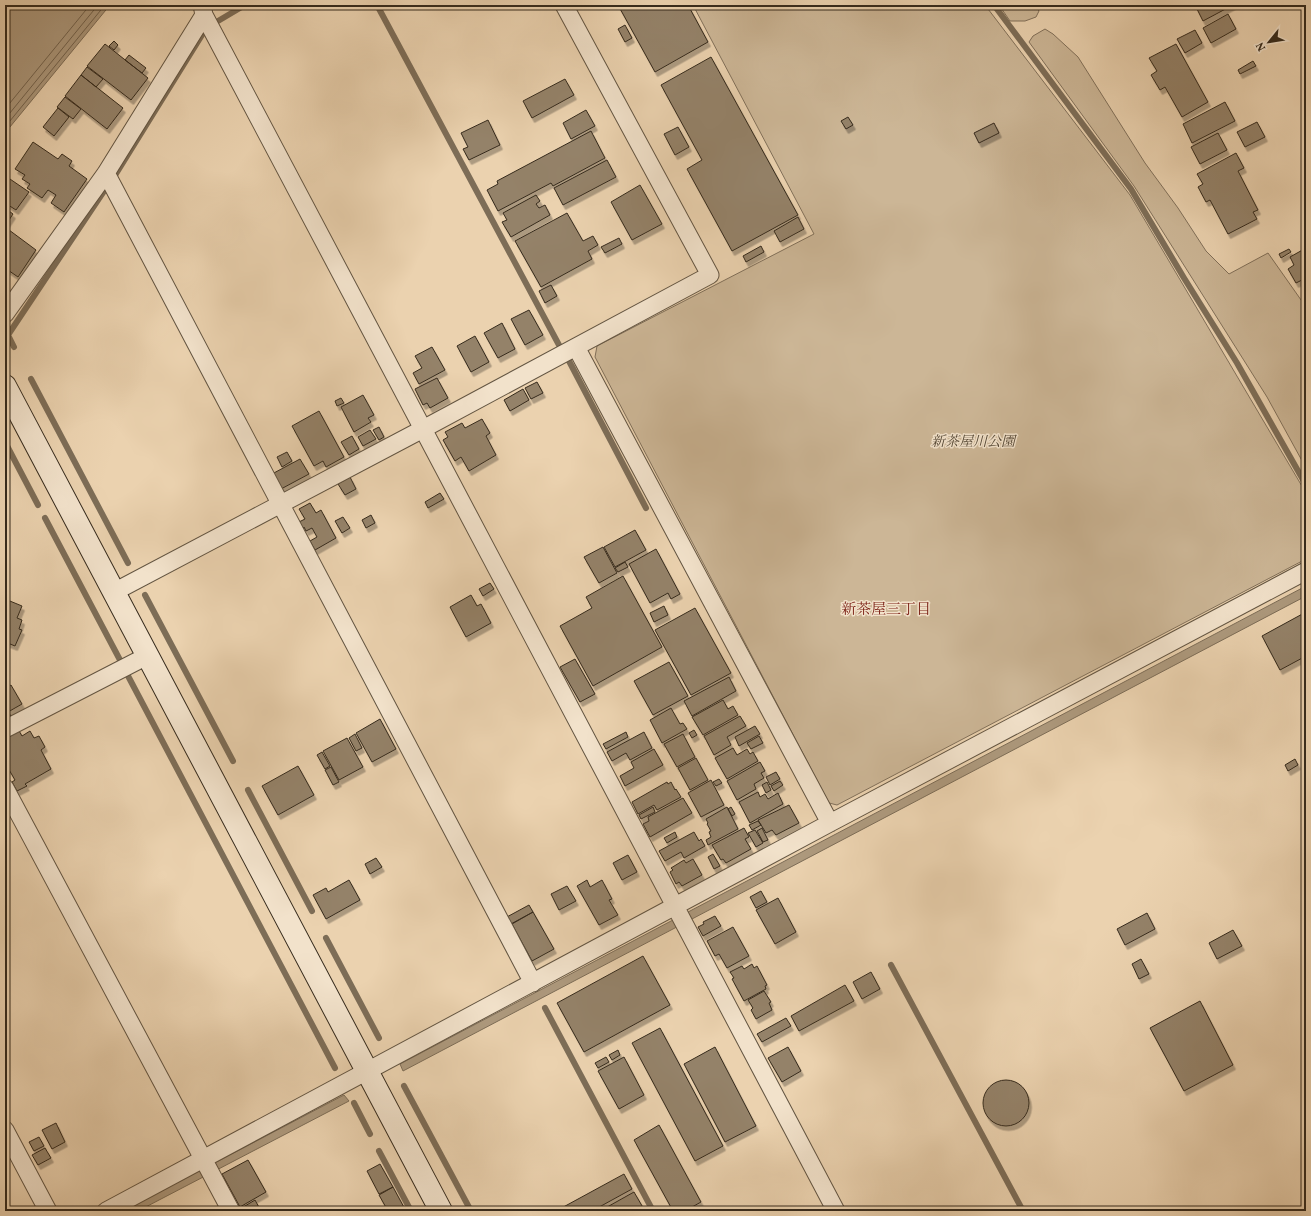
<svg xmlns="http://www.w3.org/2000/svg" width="1311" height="1216" font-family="Vollkorn,'Noto Serif JP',serif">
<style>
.green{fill:#ccb696;stroke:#81705a}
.water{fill:#ad997d;stroke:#7d6d57}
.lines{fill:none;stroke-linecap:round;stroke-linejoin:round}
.shore{stroke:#72624d;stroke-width:1}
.stream{stroke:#7d6d57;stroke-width:6}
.building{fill:#948269;stroke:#362b1d;filter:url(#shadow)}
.street-casing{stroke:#635542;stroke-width:19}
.secondary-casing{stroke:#362b1d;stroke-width:24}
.street{stroke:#f2e2cb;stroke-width:17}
.secondary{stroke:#f2e2cb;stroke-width:22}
.labels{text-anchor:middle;stroke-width:3;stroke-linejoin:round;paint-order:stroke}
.park-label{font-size:14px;font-style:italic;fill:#544735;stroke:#f2e2cb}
.neighbourhood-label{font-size:15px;fill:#7a1f14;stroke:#f2e2cb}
</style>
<defs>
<filter id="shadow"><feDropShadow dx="2.5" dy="4.5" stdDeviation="0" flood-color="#0004"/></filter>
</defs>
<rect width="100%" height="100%" fill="#ebd2af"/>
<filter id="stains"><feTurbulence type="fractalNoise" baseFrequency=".005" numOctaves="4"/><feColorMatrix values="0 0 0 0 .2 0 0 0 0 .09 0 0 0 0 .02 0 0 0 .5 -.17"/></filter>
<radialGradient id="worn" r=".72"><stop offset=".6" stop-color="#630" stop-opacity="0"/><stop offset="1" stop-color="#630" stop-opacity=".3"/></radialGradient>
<path class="green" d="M 693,5 L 985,5 L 1130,195 L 1306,493 L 1306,559 L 837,805 L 829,803 L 595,357 L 597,346 L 814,234 Z
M 999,5 L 1036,5 L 1039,11 L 1036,17 L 1025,21 L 1010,21 Z
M 1045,29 L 1053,34 L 1078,57 L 1145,163 L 1178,208 L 1206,251 L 1229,274 L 1268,253 L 1306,307 L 1306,468 L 1267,397 L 1134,186 L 1029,42 L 1033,36 Z"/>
<path class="water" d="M 5,5 L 110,5 L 5,133 Z
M 1306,586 L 1306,596 L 403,1071 L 400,1064 Z
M 344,1095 L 349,1101 L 138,1211 L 123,1211 Z"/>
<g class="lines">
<path class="shore" d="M 5,109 L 90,5
M 5,119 L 98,5
M 5,127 L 105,5"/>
<path class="stream" d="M 377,5 L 559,345
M 994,5 L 1131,189 L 1184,278 L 1237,363 L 1306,485
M 218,21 L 245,5
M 114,177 L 202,35
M 8,335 L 14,347
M 6,338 L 106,188
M 569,361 L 646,508
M 31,379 L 128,563
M 5,442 L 38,505
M 45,518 L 120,660
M 145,595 L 233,761
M 127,674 L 335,1068
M 248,790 L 312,911
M 326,938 L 379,1038
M 891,965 L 1023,1211
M 545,1008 L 653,1211
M 404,1086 L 471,1211
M 354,1103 L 370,1134
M 379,1151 L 411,1211"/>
</g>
<path class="building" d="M 618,5 L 688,5 L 708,42 L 655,72 Z
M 1195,5 L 1233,5 L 1203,21 Z
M 1228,14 L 1236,29 L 1211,43 L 1203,28 Z
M 625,25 L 632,38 L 625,42 L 618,29 Z
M 1195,30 L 1202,43 L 1185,53 L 1177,39 Z
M 114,41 L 118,45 L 114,50 L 109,46 Z
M 105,44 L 148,78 L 131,100 L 87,66 Z
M 1176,44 L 1208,102 L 1182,117 L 1165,87 L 1160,90 L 1151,75 L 1157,71 L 1149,58 Z
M 129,55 L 146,68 L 142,73 L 125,60 Z
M 711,57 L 798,215 L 732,251 L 687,169 L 702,160 L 661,85 Z
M 1253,61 L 1256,66 L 1240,74 L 1238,70 Z
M 87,67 L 103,79 L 96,87 L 81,75 Z
M 81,75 L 123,108 L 107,129 L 65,96 Z
M 565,79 L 574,95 L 532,118 L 523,101 Z
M 65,97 L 81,109 L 73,119 L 57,107 Z
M 1225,102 L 1235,121 L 1192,143 L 1183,124 Z
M 58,108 L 69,117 L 54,136 L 43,127 Z
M 586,110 L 595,126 L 571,139 L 563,123 Z
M 848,117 L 853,125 L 846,129 L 841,121 Z
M 488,120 L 500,145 L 469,160 L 463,149 L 468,147 L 461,133 Z
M 1257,122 L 1265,137 L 1245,147 L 1237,132 Z
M 994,123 L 999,133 L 979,143 L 974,133 Z
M 678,127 L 689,147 L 675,155 L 664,134 Z
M 591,131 L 605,158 L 553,186 L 551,183 L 498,211 L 487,190 L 498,184 L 497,181 Z
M 1218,133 L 1227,150 L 1200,164 L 1191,147 Z
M 33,142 L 58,159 L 62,154 L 72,161 L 69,166 L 87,179 L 64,212 L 51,203 L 56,195 L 48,190 L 42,198 L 27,188 L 30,184 L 22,179 L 25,175 L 15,169 Z
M 1236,153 L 1244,168 L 1238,171 L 1258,210 L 1253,212 L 1257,219 L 1228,234 L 1210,200 L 1206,202 L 1198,187 L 1203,184 L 1197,174 Z
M 607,160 L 616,177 L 563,205 L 554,188 Z
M 7,177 L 29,192 L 16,210 L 5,203 L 5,180 Z
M 640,185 L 662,224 L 632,240 L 611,202 Z
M 536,195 L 540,201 L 536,204 L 539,208 L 545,205 L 550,215 L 511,237 L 502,222 L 507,220 L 503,213 Z
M 5,208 L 13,214 L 5,226 Z
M 567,213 L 583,241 L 593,236 L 598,245 L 588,251 L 592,259 L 541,287 L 515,241 Z
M 798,217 L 804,229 L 780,242 L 774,231 Z
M 5,227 L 36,250 L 18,277 L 5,268 Z
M 619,238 L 622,244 L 605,253 L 601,247 Z
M 761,246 L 764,252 L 746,262 L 743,256 Z
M 1306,248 L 1306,287 L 1302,280 L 1296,283 L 1288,269 L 1294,265 L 1290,257 Z
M 1289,249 L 1291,252 L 1281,258 L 1279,254 Z
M 551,285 L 557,296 L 545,303 L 539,291 Z
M 529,310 L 543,335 L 525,345 L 511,319 Z
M 502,323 L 515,349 L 498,358 L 484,333 Z
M 475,336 L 489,362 L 471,372 L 457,346 Z
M 432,347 L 445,370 L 419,384 L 413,373 L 422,368 L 415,356 Z
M 437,378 L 448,398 L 430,408 L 427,403 L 423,405 L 415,389 Z
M 537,382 L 543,393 L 531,399 L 525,388 Z
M 523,389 L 529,400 L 510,411 L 504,400 Z
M 363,395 L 374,415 L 368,418 L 371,422 L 354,432 L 341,407 Z
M 341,398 L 344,403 L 337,406 L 335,401 Z
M 319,411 L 344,457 L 326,467 L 323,461 L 314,466 L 292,426 Z
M 482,419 L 490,433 L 486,436 L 496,455 L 469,471 L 461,457 L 455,461 L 443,440 L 448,437 L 445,432 L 462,423 L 465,428 Z
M 379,427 L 384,437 L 379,440 L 373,430 Z
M 370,430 L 376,439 L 363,446 L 358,437 Z
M 352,436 L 359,449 L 349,455 L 341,442 Z
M 287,452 L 292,461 L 282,467 L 277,457 Z
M 300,459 L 309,474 L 281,489 L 272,474 Z
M 350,477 L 356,489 L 345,495 L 338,484 Z
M 440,493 L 444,499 L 428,508 L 425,502 Z
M 310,503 L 316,513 L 321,510 L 336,538 L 315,550 L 310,541 L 317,537 L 312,528 L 306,531 L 304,527 L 301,530 L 297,523 L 305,519 L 299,509 Z
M 371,515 L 375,523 L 366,528 L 362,520 Z
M 343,517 L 350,528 L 342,533 L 335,521 Z
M 635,530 L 646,550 L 615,567 L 604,547 Z
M 603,547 L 617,573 L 599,583 L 584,557 Z
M 656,549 L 680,594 L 671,599 L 668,593 L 650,603 L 629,564 Z
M 625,562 L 628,567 L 618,572 L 615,568 Z
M 623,576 L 662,647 L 593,686 L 560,626 L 592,608 L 586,597 Z
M 490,583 L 494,589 L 483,596 L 479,589 Z
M 471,595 L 477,606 L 481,604 L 491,623 L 466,637 L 450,607 Z
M 5,599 L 22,606 L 17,618 L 22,620 L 19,629 L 22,630 L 15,646 L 5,642 Z
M 664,606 L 668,615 L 654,622 L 650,613 Z
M 695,608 L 731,673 L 691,695 L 655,630 Z
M 1306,612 L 1306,656 L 1280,670 L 1262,636 Z
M 575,659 L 595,694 L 580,702 L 560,667 Z
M 669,662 L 688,696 L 653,715 L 634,681 Z
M 729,677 L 736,691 L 692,716 L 684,701 Z
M 11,685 L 22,704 L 8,712 L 11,716 L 5,719 L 5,689 Z
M 723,700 L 728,709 L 733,706 L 738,715 L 703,735 L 692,717 Z
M 671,708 L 680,724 L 683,723 L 687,729 L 662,743 L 650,720 Z
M 740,716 L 746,726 L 727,737 L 731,745 L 714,755 L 704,736 Z
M 380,719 L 396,749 L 372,762 L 356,733 Z
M 755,726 L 760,734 L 739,746 L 735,737 Z
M 18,729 L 22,736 L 30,731 L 34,738 L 39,736 L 45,747 L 41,750 L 51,769 L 25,784 L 27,786 L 17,791 L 12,782 L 15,780 L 8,768 L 5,770 L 5,745 L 7,744 L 5,736 Z
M 694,730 L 697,735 L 692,738 L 689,733 Z
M 626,732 L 628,737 L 606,749 L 603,744 Z
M 644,732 L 652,748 L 630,760 L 626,753 L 612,761 L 607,752 Z
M 355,734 L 362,748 L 356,751 L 349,738 Z
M 683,734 L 695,757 L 677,767 L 664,744 Z
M 759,736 L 763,743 L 751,749 L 747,743 Z
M 347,738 L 363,767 L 339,780 L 323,751 Z
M 733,748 L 737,755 L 747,749 L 750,754 L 753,752 L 758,761 L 727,779 L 715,758 Z
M 654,749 L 663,765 L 625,786 L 620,776 L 634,768 L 631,762 Z
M 322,752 L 330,766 L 325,769 L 317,755 Z
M 696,758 L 708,780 L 690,790 L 678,768 Z
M 1295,759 L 1298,765 L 1288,771 L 1285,765 Z
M 760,762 L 765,771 L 761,773 L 764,778 L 754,784 L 756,789 L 737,800 L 727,781 Z
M 298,766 L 314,795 L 278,815 L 262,786 Z
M 331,767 L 339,782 L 333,785 L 325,770 Z
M 776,772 L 780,779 L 770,785 L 766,777 Z
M 719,779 L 722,783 L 716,786 L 713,782 Z
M 711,780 L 724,805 L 701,817 L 688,793 Z
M 780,781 L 783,785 L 774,791 L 771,786 Z
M 667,782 L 668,784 L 671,782 L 675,790 L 676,789 L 681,797 L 657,810 L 654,805 L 638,814 L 632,802 Z
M 767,782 L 771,790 L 766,793 L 762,785 Z
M 758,792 L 760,797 L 765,794 L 768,799 L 778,793 L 783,804 L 750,823 L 739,802 Z
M 683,798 L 692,813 L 650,837 L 643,824 L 649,821 L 648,817 Z
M 789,805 L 799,823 L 776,835 L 772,830 L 766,833 L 758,820 Z
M 653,807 L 655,812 L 641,819 L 639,815 Z
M 727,807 L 738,829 L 708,845 L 706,840 L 711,837 L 709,832 L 711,831 L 707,824 L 708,823 L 706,819 Z
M 731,807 L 735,814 L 732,816 L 728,809 Z
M 758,821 L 761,825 L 752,830 L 749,825 Z
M 744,828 L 749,837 L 745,839 L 751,849 L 726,863 L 723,859 L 721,860 L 712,845 Z
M 762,828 L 768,840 L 763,842 L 757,831 Z
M 755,830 L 763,843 L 756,847 L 748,833 Z
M 675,832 L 677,837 L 667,843 L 664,838 Z
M 694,832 L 699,841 L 701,839 L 705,846 L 684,858 L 681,852 L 665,861 L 659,851 Z
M 713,854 L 720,866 L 714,869 L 708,857 Z
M 628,855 L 637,872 L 622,880 L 613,863 Z
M 376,858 L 382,867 L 370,874 L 365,864 Z
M 693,859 L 702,875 L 682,886 L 679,882 L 676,884 L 670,872 L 673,870 L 671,868 L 684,860 L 686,863 Z
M 349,880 L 360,900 L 326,919 L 313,895 L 326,888 L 328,892 Z
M 587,880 L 590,887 L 602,880 L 612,899 L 609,900 L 618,915 L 599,925 L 577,886 Z
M 567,886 L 576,901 L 559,910 L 551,894 Z
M 761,891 L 767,902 L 756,908 L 750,897 Z
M 778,898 L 796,932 L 775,944 L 756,910 Z
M 529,905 L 533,912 L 509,925 L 505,918 Z
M 533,912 L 554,949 L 532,961 L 512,924 Z
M 1147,913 L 1155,929 L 1125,945 L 1117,929 Z
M 715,916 L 721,926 L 703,936 L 698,927 L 704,924 L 703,922 Z
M 733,927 L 749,956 L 727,968 L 719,954 L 715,956 L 707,941 Z
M 1233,930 L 1242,946 L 1217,959 L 1209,943 Z
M 643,956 L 670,1005 L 584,1052 L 557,1003 Z
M 1141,959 L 1149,974 L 1139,979 L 1132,964 Z
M 752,964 L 754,968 L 757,966 L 767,985 L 765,986 L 766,989 L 744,1001 L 732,979 L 734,978 L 730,972 L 742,966 L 744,969 Z
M 871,972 L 880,989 L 862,999 L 853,982 Z
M 845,985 L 854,1001 L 799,1031 L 791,1016 Z
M 764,991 L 771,1002 L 769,1003 L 772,1010 L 756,1019 L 751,1010 L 753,1008 L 748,1000 Z
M 1200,1001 L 1233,1065 L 1184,1091 L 1150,1028 Z
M 786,1018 L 791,1026 L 762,1042 L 757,1034 Z
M 660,1028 L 723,1146 L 695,1161 L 632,1043 Z
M 715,1047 L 756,1126 L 725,1142 L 684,1064 Z
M 788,1047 L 801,1071 L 782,1082 L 768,1058 Z
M 618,1050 L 620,1055 L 612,1060 L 609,1055 Z
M 606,1057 L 609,1062 L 598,1068 L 595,1063 Z
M 624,1057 L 644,1095 L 619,1109 L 598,1071 Z
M983 1103a23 23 0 1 1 46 0a23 23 0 1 1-46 0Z
M 56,1123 L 65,1142 L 52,1149 L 42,1130 Z
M 659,1125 L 701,1202 L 685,1211 L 673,1211 L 634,1140 Z
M 39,1137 L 44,1146 L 34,1151 L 29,1142 Z
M 45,1148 L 51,1158 L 38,1165 L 32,1155 Z
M 248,1160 L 266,1192 L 240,1207 L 222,1174 Z
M 380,1164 L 393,1187 L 379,1194 L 367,1171 Z
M 624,1174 L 632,1189 L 592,1211 L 556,1211 Z
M 393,1187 L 406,1211 L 388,1211 L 379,1195 Z
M 634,1192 L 645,1211 L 600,1211 Z
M 255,1200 L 261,1211 L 241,1211 L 240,1209 Z"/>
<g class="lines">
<g class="street-casing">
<path id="street" d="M 202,5 L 204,15 L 423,429 L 836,1211
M 106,173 L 533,983
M 5,314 L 106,173 L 204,15
M 576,347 L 830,823
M 114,592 L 423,429 L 710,275 L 564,5
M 5,729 L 147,656
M 5,788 L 231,1211
M 5,1130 L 48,1211
M 106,1211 L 830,823 L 1306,571"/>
</g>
<g class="secondary-casing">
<path id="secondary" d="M 5,386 L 441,1211"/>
</g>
<use href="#street" class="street"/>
<use href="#secondary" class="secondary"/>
</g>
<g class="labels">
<g class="park-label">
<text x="973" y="446">新茶屋川公園</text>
</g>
<g class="neighbourhood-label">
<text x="886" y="614">新茶屋三丁目</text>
</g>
</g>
<rect width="1311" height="1216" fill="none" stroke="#ebd2af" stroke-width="20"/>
<rect x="6" y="6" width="1299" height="1204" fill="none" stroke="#362b1d" stroke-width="2"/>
<rect x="10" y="10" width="1291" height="1196" fill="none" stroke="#362b1d"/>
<g transform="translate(1269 42) rotate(240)" stroke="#f2e2cb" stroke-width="3" paint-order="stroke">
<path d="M0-3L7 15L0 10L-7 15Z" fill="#362b1d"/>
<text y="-6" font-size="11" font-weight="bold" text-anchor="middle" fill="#362b1d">N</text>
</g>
<rect width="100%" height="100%" filter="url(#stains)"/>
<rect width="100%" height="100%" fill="url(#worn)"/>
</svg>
